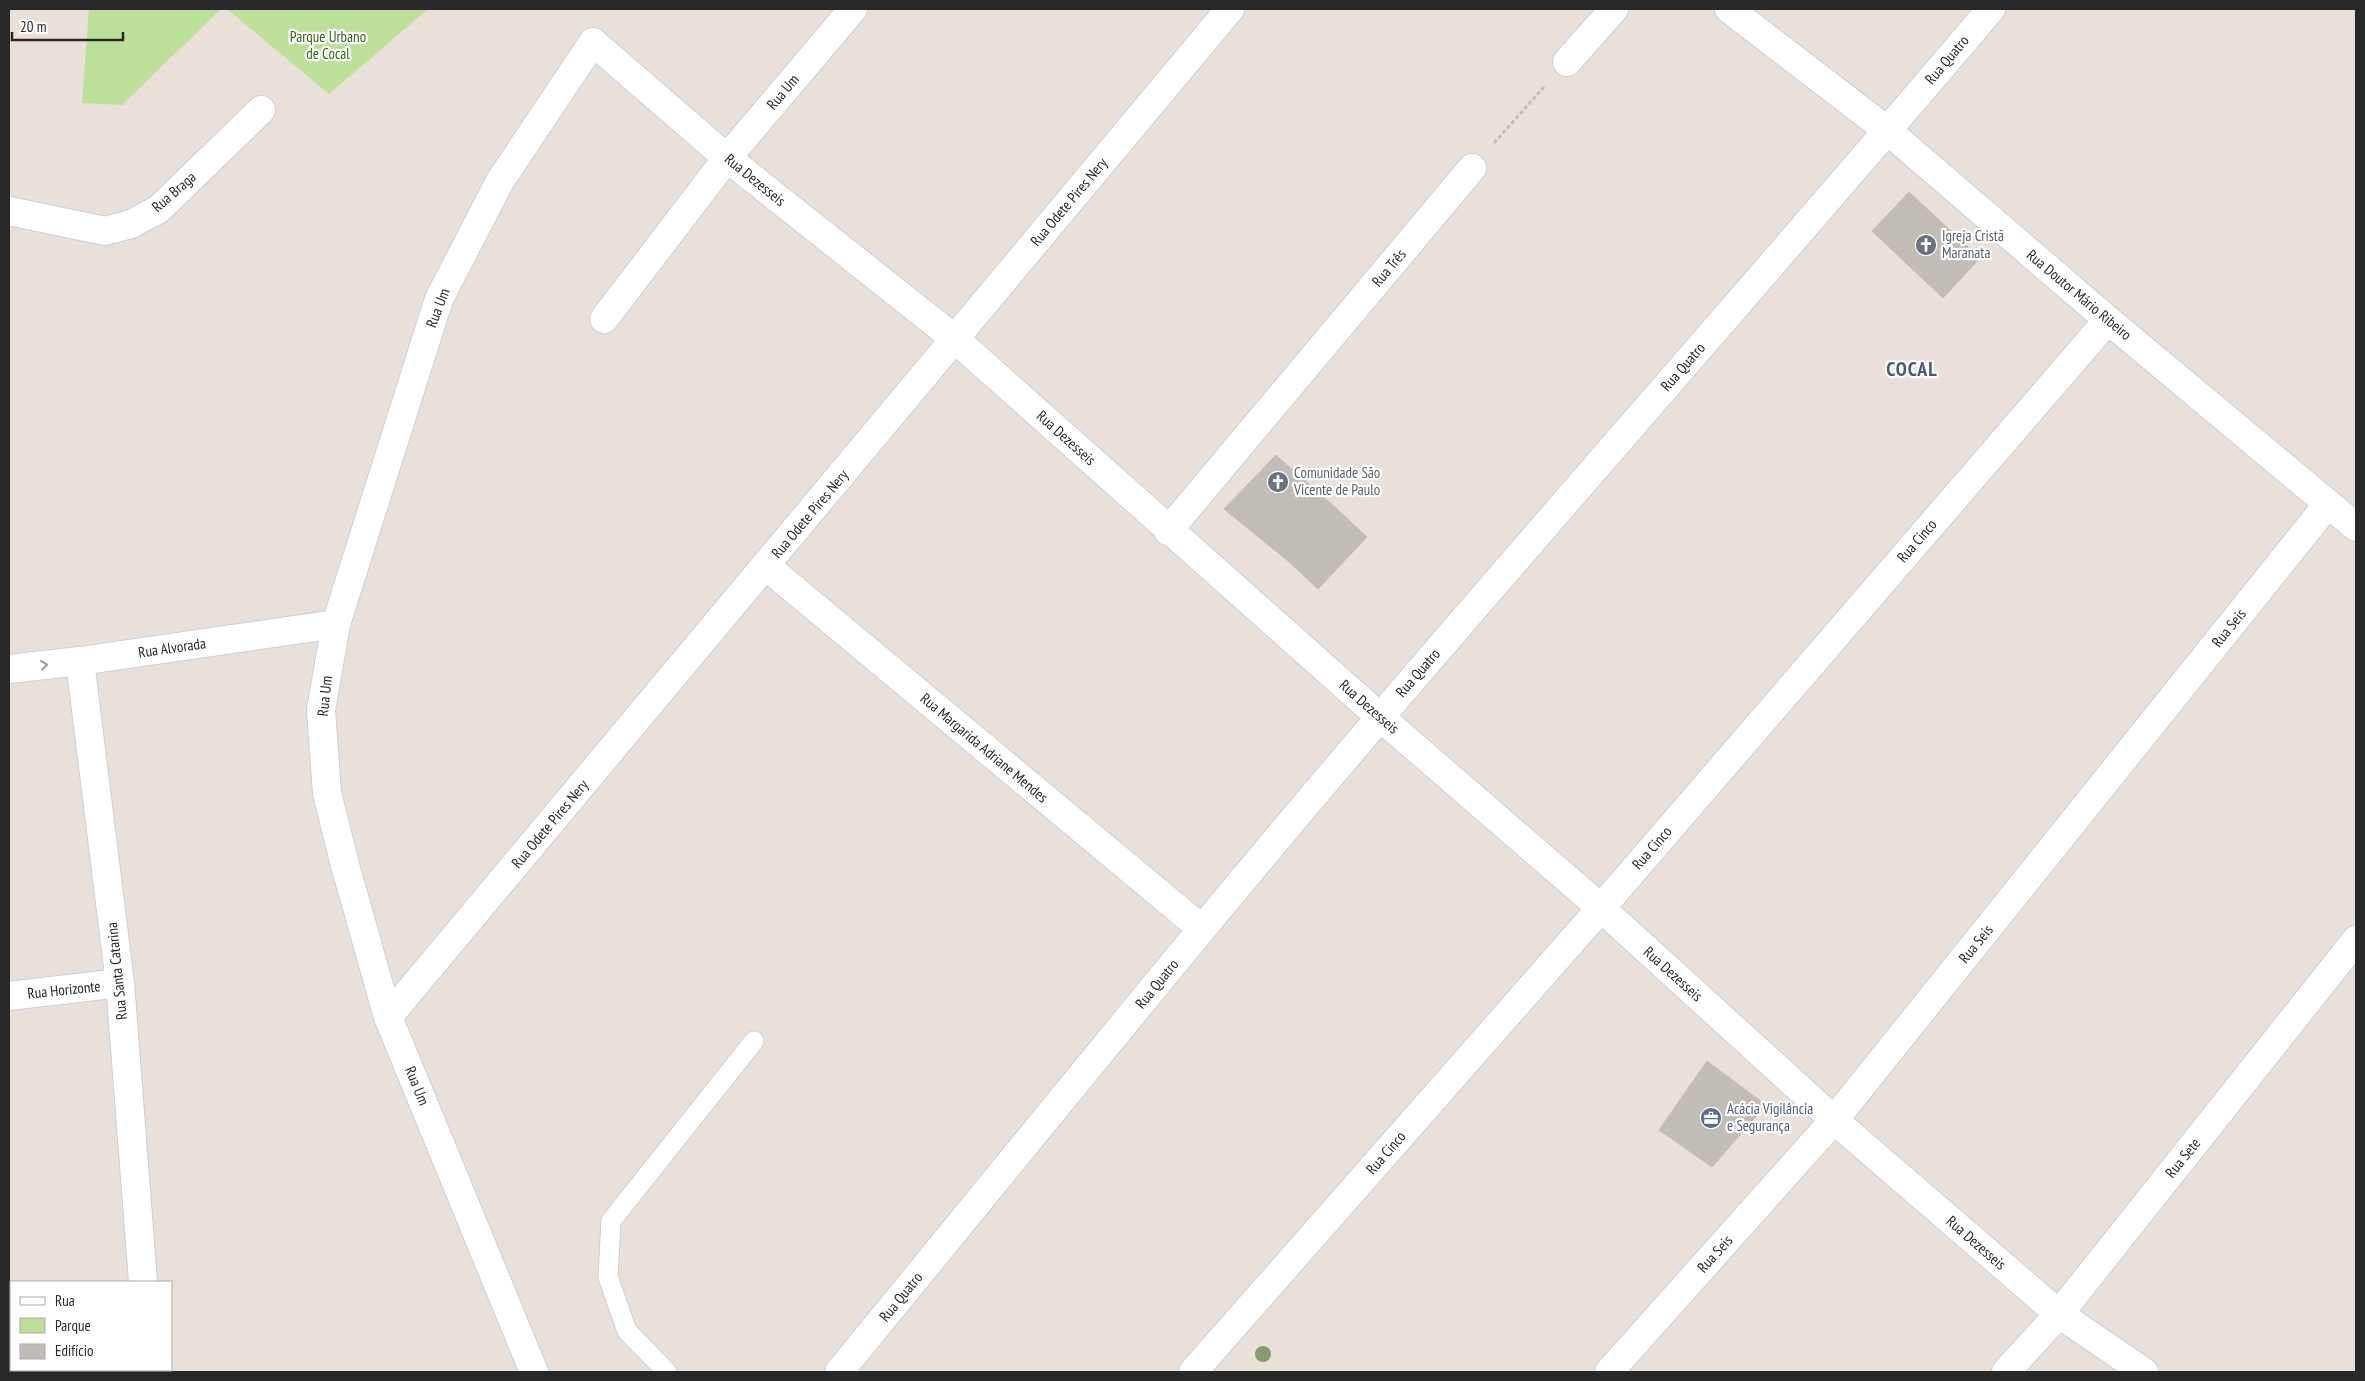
<svg xmlns="http://www.w3.org/2000/svg" width="2365" height="1381" font-family="'PT Sans Narrow',sans-serif">
<style>
.green{fill:#bce097}
.building{fill:#c2bcb6;stroke:#c5bcb4}
.lines{fill:none;stroke-linecap:round;stroke-linejoin:round}
.service-casing{stroke:#c8cfda;stroke-width:21}
.minor-casing{stroke:#c8cfda;stroke-width:30}
.path{stroke:#bebebe;stroke-width:3;stroke-dasharray:4 2.5;stroke-linecap:butt}
.service{stroke:#fff;stroke-width:19}
.minor{stroke:#fff;stroke-width:28}
.tree{fill:#879b71}
.oneway{stroke:#9e9e9e}
.labels{text-anchor:middle;stroke-width:4.5;stroke-linejoin:round;paint-order:stroke}
.park-label{font-size:15px;fill:#36621b;stroke:#fff}
.street-label{font-size:15px;fill:#282828;stroke:#fff}
.worship-label{font-size:15px;fill:#5b616d;stroke:#fff;text-anchor:start}
.service-label{font-size:15px;fill:#4e5e75;stroke:#fff;text-anchor:start}
.district-label{font-size:20px;font-weight:bold;letter-spacing:1px;fill:#4a5a77;stroke:#fff}
</style>
<rect width="100%" height="100%" fill="#eae0da"/>
<path class="green" d="M 89,9 L 221,9 L 122,105 L 82,103 Z
M 227,9 L 428,9 L 329,94 Z"/>
<path class="building" d="M 1909,192 L 1980,258 L 1943,298 L 1872,231 Z
M 1276,455 L 1337,509 L 1288,561 L 1224,509 Z
M 1337,509 L 1367,537 L 1318,589 L 1288,561 Z
M 1707,1061 L 1766,1105 L 1712,1167 L 1659,1130 Z"/>
<g class="lines">
<g class="service-casing">
<path id="service" d="M 667,1372 L 627,1331 L 608,1277 L 611,1221 L 754,1041"/>
</g>
<g class="minor-casing">
<path id="minor" d="M 1729,9 L 1888,131 L 2108,320 L 2356,527
M 1567,62 L 1614,9
M 9,211 L 105,231 L 131,224 L 159,209 L 261,110
M 604,319 L 727,158 L 853,9
M 1168,531 L 1472,168
M 766,566 L 1202,929
M 80,661 L 120,983 L 143,1282
M 9,669 L 80,661 L 336,624
M 9,996 L 120,983
M 388,1017 L 1230,9
M 9,1344 L 11,1344
M 151,1370 L 151,1372
M 534,1372 L 388,1017 L 345,865 L 327,793 L 321,710 L 336,624 L 439,299 L 500,181 L 593,42 L 727,158 L 955,339 L 1380,717 L 1601,908 L 1834,1120 L 2059,1314 L 2144,1372
M 839,1372 C 1019,1153 1197,931 1382,715 C 1584,479 1790,246 1991,9
M 1193,1372 L 1601,908 L 2108,320
M 1609,1372 L 1834,1120 L 2328,504
M 2006,1372 L 2059,1314 L 2356,940"/>
</g>
<path class="path" d="M 1494,143 L 1545,86"/>
<use href="#service" class="service"/>
<use href="#minor" class="minor"/>
</g>
<circle class="tree" cx="1263" cy="1354" r="8"/>
<defs><path id="oneway-chevron" d="M-2-3.5L2.5 0L-2 3.5" fill="none" stroke-width="1.6" stroke-linecap="round" stroke-linejoin="round" transform="scale(1.25)"/></defs>
<use class="oneway" href="#oneway-chevron" transform="translate(44 665) rotate(-6)"/>
<defs>
<g id="church-disc" transform="scale(1.125)"><circle r="9.5" fill="#6b7280" stroke="#fff"/><path d="M-1.2-6h2.4v3.5h3.3v2.4h-3.3V6h-2.4V-.1h-3.3v-2.4h3.3Z" fill="#fff"/></g>
<g id="office-disc" transform="scale(1.125)"><circle r="9.5" fill="#5c6f8a" stroke="#fff"/><path d="M-6-3h4V-5.5h4V-3h4V5H-6ZM-1-4.5V-3h2v-1.5ZM-6 0V1H6V0Z" fill="#fff"/></g>
</defs>
<g fill-rule="evenodd">
<use href="#church-disc" x="1926" y="245"/>
<use href="#church-disc" x="1278" y="482"/>
<use href="#office-disc" x="1711" y="1118"/>
</g>
<g class="labels">
<g class="park-label">
<text x="328" y="42">Parque Urbano<tspan x="328" dy="17">de Cocal</tspan></text>
</g>
<g class="street-label">
<text transform="translate(1947 60) rotate(-50)" y="5">Rua Quatro</text>
<text transform="translate(783 92) rotate(-50)" y="5">Rua Um</text>
<text transform="translate(755 180) rotate(39)" y="5">Rua Dezesseis</text>
<text transform="translate(174 192) rotate(-41)" y="5">Rua Braga</text>
<text transform="translate(1069 202) rotate(-50)" y="5">Rua Odete Pires Nery</text>
<text transform="translate(1389 268) rotate(-50)" y="5">Rua Três</text>
<text transform="translate(2079 295) rotate(40)" y="5">Rua Doutor Mário Ribeiro</text>
<text transform="translate(438 308) rotate(-69)" y="5">Rua Um</text>
<text transform="translate(1683 367) rotate(-49)" y="5">Rua Quatro</text>
<text transform="translate(1066 438) rotate(42)" y="5">Rua Dezesseis</text>
<text transform="translate(810 514) rotate(-50)" y="5">Rua Odete Pires Nery</text>
<text transform="translate(1917 541) rotate(-49)" y="5">Rua Cinco</text>
<text transform="translate(2229 628) rotate(-51)" y="5">Rua Seis</text>
<text transform="translate(172 648) rotate(-8)" y="5">Rua Alvorada</text>
<text transform="translate(1418 673) rotate(-49)" y="5">Rua Quatro</text>
<text transform="translate(325 696) rotate(-84)" y="5">Rua Um</text>
<text transform="translate(1369 707) rotate(41)" y="5">Rua Dezesseis</text>
<text transform="translate(984 748) rotate(40)" y="5">Rua Margarida Adriane Mendes</text>
<text transform="translate(550 824) rotate(-50)" y="5">Rua Odete Pires Nery</text>
<text transform="translate(1652 848) rotate(-49)" y="5">Rua Cinco</text>
<text transform="translate(1976 944) rotate(-51)" y="5">Rua Seis</text>
<text transform="translate(117 971) rotate(-96)" y="5">Rua Santa Catarina</text>
<text transform="translate(1673 974) rotate(42)" y="5">Rua Dezesseis</text>
<text transform="translate(1157 984) rotate(-51)" y="5">Rua Quatro</text>
<text transform="translate(64 990) rotate(-6)" y="5">Rua Horizonte</text>
<text transform="translate(417 1086) rotate(68)" y="5">Rua Um</text>
<text transform="translate(1386 1153) rotate(-49)" y="5">Rua Cinco</text>
<text transform="translate(2183 1158) rotate(-51)" y="5">Rua Sete</text>
<text transform="translate(1976 1243) rotate(41)" y="5">Rua Dezesseis</text>
<text transform="translate(1715 1254) rotate(-48)" y="5">Rua Seis</text>
<text transform="translate(901 1297) rotate(-51)" y="5">Rua Quatro</text>
</g>
<g class="worship-label">
<text x="1942" y="241">Igreja Cristã<tspan x="1942" dy="17">Maranata</tspan></text>
<text x="1294" y="478">Comunidade São<tspan x="1294" dy="17">Vicente de Paulo</tspan></text>
</g>
<g class="service-label">
<text x="1727" y="1114">Acácia Vigilância<tspan x="1727" dy="17">e Segurança</tspan></text>
</g>
<g class="district-label">
<text x="1912" y="376">COCAL</text>
</g>
</g>
<rect width="2365" height="1381" fill="none" stroke="#282828" stroke-width="20"/>
<rect x="10" y="1281" width="162" height="90" fill="#ffffff" stroke="#a9a9a9"/>
<rect x="20" y="1297" width="25" height="8" fill="#ffffff" stroke="#a9a9a9"/>
<text x="55" y="1306" font-size="15" fill="#282828">Rua</text>
<rect x="20" y="1318" width="25" height="15" fill="#bce097" stroke="#a9a9a9"/>
<text x="55" y="1331" font-size="15" fill="#282828">Parque</text>
<rect x="20" y="1344" width="25" height="15" fill="#c2bcb6" stroke="#a9a9a9"/>
<text x="55" y="1356" font-size="15" fill="#282828">Edifício</text>
<path d="M12 32v8h111v-8" fill="none" stroke="#282828" stroke-width="2.5"/>
<text x="20" y="32" font-size="15" fill="#282828" stroke="#ffffff" stroke-width="4" paint-order="stroke">20 m</text>
</svg>
